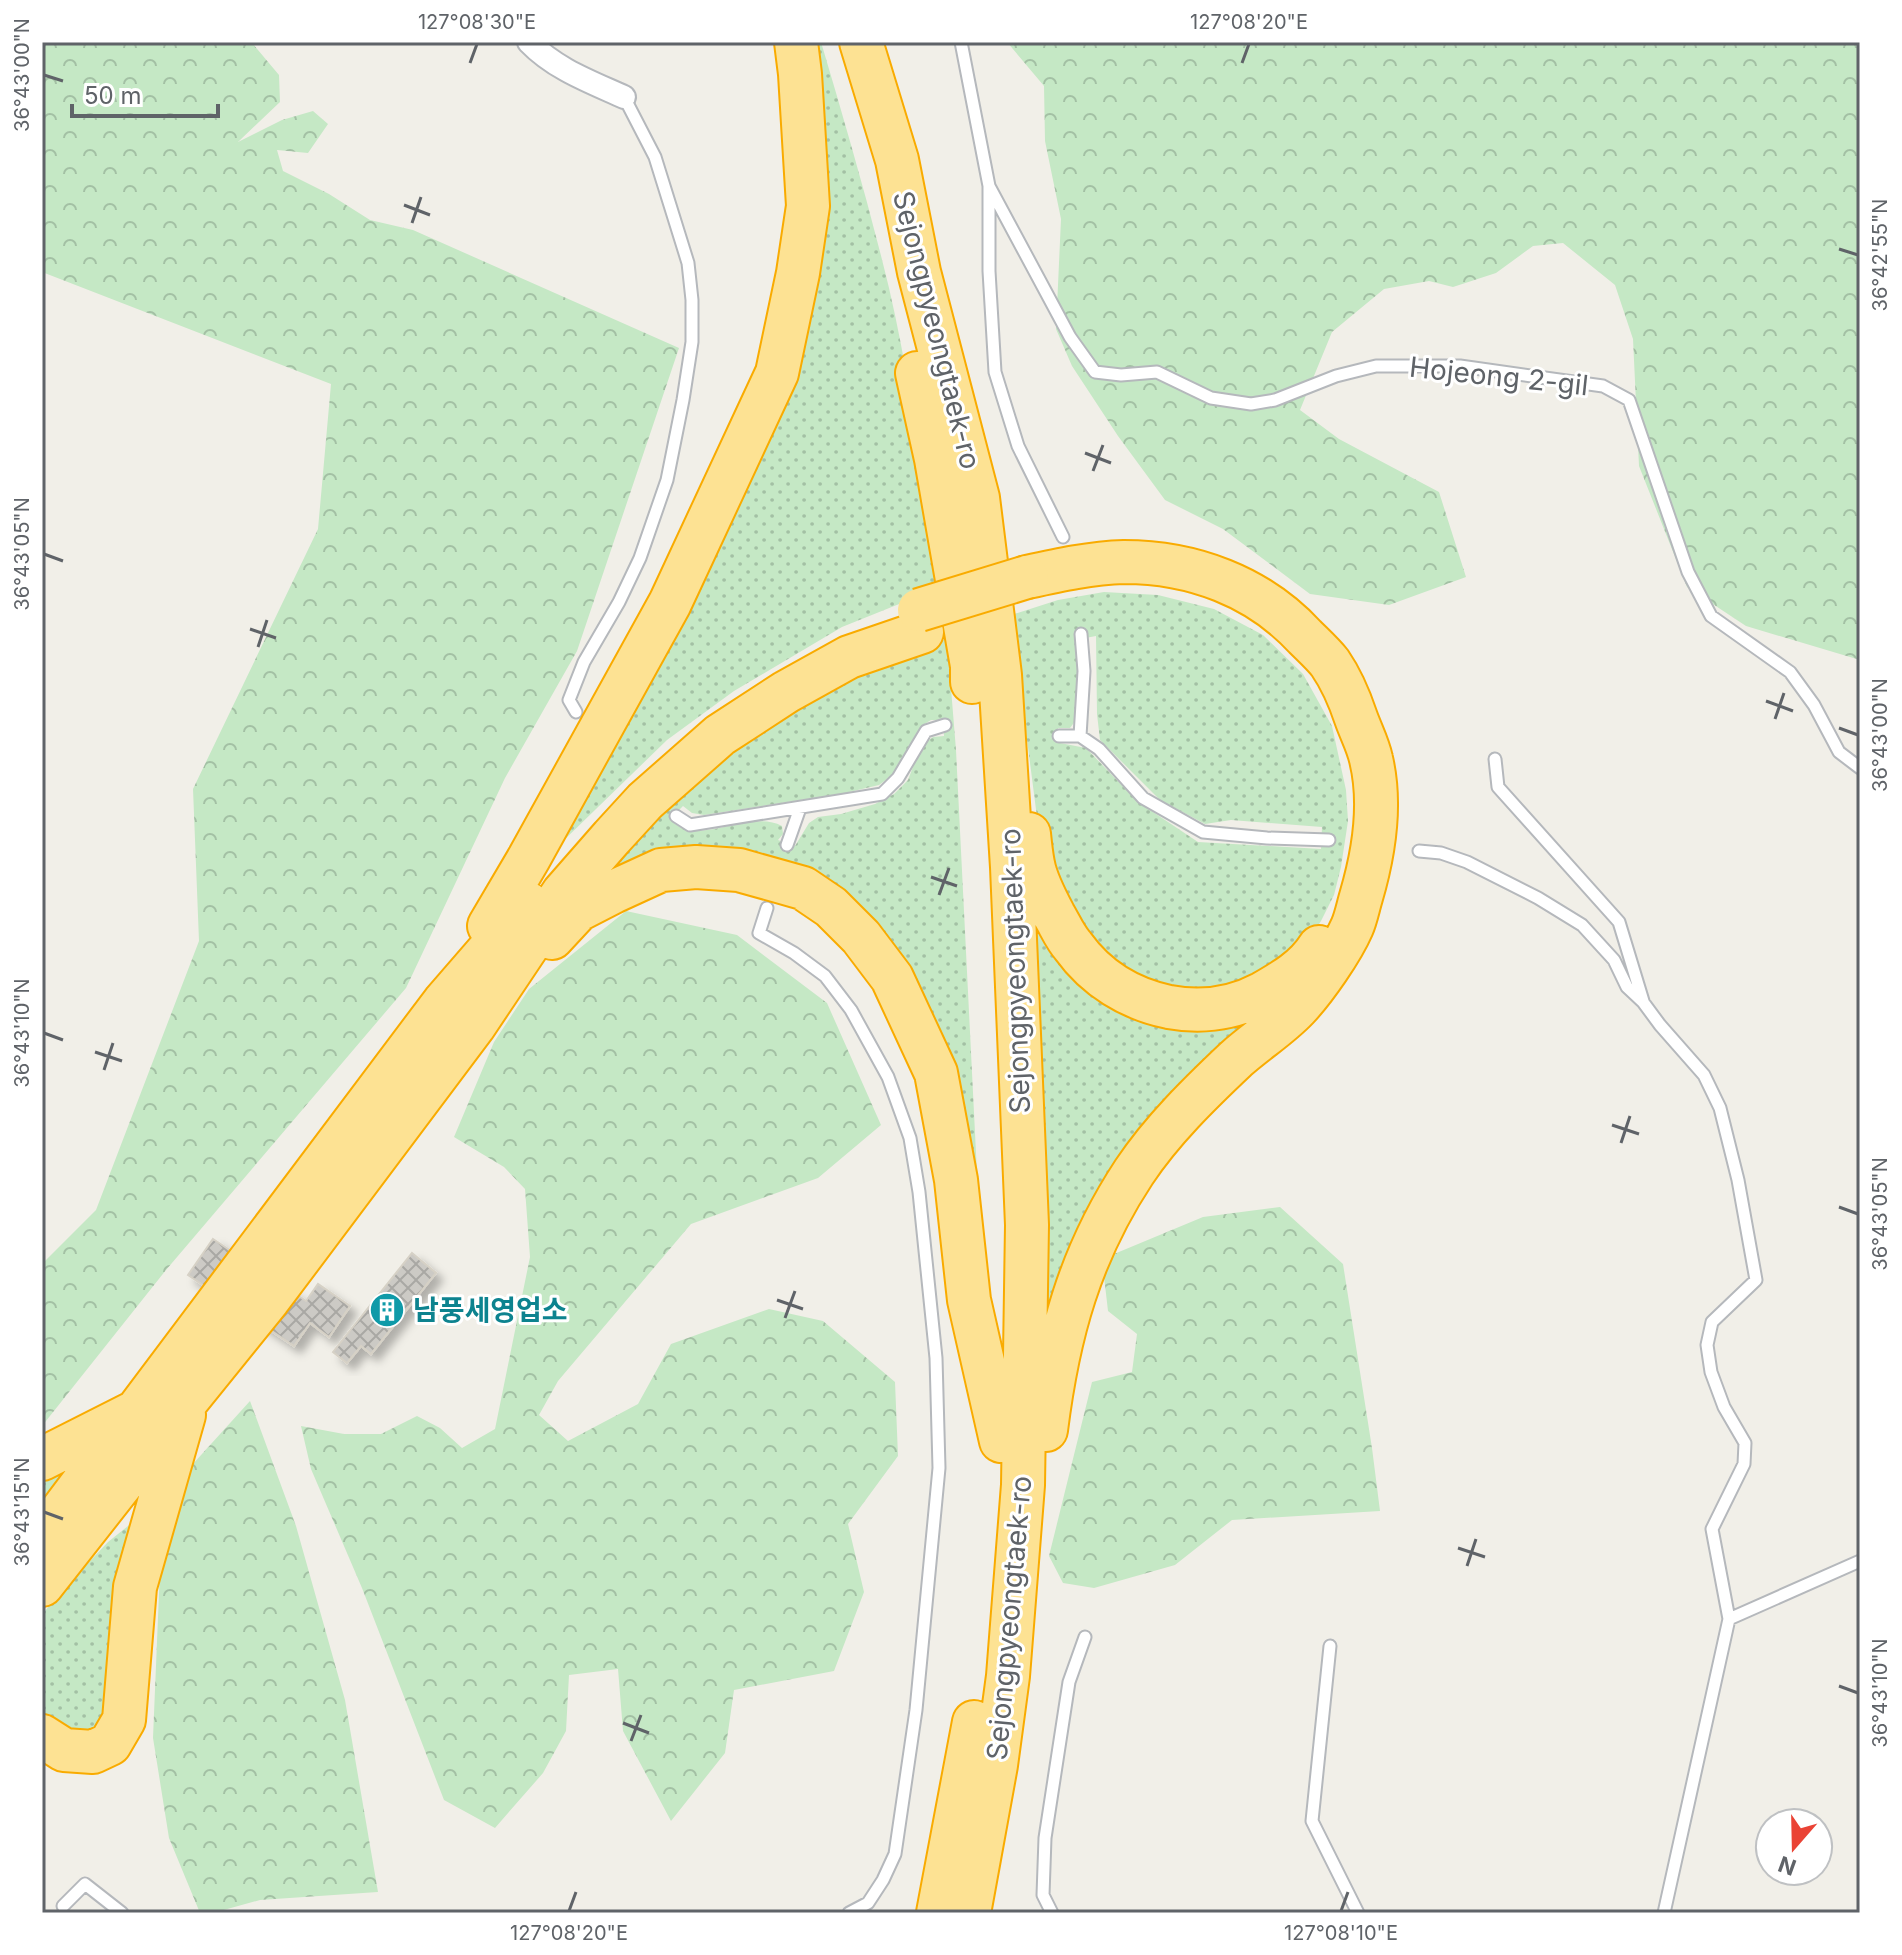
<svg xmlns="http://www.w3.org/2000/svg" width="1902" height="1955" font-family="Inter,'Noto Sans KR',sans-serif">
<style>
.grass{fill:url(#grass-dots);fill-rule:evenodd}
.forest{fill:url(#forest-crowns)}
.building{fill:url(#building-cross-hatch);stroke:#d6d1c6;stroke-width:2;filter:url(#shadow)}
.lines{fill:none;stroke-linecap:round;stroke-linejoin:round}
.lane-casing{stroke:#b5b8bc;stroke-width:15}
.street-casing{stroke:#b5b8bc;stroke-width:26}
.highway-casing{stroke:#f9ab00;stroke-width:46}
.lane{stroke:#fff;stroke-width:11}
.street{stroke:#fff;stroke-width:22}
.highway{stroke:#fde293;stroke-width:42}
.highway-bridge-casing{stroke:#f9ab00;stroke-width:46;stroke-linecap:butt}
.highway-bridge{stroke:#fde293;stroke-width:42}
.ticks{fill:none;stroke:#5f6368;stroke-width:3}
.labels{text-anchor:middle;stroke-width:6;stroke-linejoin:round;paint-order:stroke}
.street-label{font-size:28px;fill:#5f6368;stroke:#fff}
.culture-label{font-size:28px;font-weight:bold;fill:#0d838f;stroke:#fff;text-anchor:start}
.neatline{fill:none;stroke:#5f6368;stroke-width:3}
.ticks-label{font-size:20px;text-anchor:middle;fill:#5f6368}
</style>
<defs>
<pattern id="grass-dots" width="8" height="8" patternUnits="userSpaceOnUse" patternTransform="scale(2)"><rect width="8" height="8" fill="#c5e8c5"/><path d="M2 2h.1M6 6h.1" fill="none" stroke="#a3c0a4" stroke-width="1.8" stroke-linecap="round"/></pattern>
<pattern id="forest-crowns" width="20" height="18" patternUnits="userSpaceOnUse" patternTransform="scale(2)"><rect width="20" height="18" fill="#c5e8c5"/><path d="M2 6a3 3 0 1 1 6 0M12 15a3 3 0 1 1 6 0" fill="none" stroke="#a3c0a4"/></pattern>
<pattern id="building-cross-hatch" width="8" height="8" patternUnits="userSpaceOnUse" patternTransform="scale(2)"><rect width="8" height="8" fill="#cccac5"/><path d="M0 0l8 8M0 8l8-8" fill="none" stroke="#a9a8a4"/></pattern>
<filter id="shadow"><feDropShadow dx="7" dy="7" stdDeviation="4" flood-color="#0004"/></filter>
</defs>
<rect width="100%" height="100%" fill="#f1efe8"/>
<path class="grass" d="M 808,42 L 821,42 C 845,123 869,205 889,288 C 912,387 924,488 939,588 L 842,627 L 734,691 L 667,740 L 560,844 L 757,454 Z
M 1104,592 L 1158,595 L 1214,609 L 1263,635 L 1303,674 L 1332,726 L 1346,790 L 1348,821 L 1341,867 L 1334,895 L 1321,921 L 1299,954 L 1213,999 L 1112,971 L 1043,864 L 1011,615 L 1058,600 ZM 1096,636 L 1097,714 L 1100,740 L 1160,800 L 1205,824 L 1231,820 L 1322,827 L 1321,849 L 1198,842 L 1138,802 L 1086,748 L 1060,743 L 1058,728 L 1070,728 L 1076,720 L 1080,639 Z
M 947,639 L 956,750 L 983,1294 L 951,1105 L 801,877 L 578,886 L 731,746 L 906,650 ZM 931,720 L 943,720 L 944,736 L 933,737 L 921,746 L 908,780 L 894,794 L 875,804 L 841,814 L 818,817 L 809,823 L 795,846 L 778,840 L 783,834 L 782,826 C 752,810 707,841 680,827 C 676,825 673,822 670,819 L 683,806 L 692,813 L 704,815 L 845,793 L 879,785 L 894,774 L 923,725 Z
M 1027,894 L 1069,964 L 1264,1006 L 1042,1334 Z
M 86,1456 L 42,1512 L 42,1480 Z
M 148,1510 L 117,1689 L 95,1740 L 42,1726 L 42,1615 L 55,1598 L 108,1542 Z"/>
<path class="forest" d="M 42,42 L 243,42 L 253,44 L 279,75 L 280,102 L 238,142 L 282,120 L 313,111 L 328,124 L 308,153 L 277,150 L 283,171 L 329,194 L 370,220 L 413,230 L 679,348 L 577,651 L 505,778 L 406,988 L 166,1270 L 42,1426 L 42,1264 L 96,1210 L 199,941 L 193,789 L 318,529 L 331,384 L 42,272 Z
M 1007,42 L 1860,42 L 1860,660 L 1746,626 L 1687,587 L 1639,466 L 1633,339 L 1615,285 L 1563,243 L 1533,246 L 1496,273 L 1453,287 L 1429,281 L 1384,289 L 1332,332 L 1300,410 L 1339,439 L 1439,492 L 1466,577 L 1389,605 L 1310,594 L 1223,529 L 1165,500 L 1118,436 L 1072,366 L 1056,329 L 1061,219 L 1045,141 L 1044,86 Z
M 626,911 L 737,935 L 827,1003 L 881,1125 L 818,1178 L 691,1224 L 558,1381 L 539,1415 L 568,1441 L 638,1404 L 671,1344 L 769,1309 L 823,1321 L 895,1382 L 898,1456 L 848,1524 L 864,1592 L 834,1671 L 734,1690 L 725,1753 L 671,1821 L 623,1731 L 618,1669 L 569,1675 L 566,1731 L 543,1773 L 495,1828 L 444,1800 L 362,1588 L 311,1469 L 301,1426 L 344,1434 L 381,1434 L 417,1416 L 440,1428 L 462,1448 L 495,1429 L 530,1257 L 525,1189 L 504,1167 L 454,1137 L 494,1042 L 529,989 Z
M 1280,1207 L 1343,1264 L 1372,1448 L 1380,1511 L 1232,1520 L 1175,1565 L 1094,1588 L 1063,1583 L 1049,1556 L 1092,1382 L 1132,1372 L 1137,1334 L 1108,1311 L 1102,1259 L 1203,1217 Z
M 250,1401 L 296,1526 L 345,1700 L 378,1892 L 260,1900 L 213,1913 L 200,1913 L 169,1838 L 153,1738 L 163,1497 Z"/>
<path class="building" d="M 213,1239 L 306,1301 L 318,1284 L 350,1306 L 329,1337 L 310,1323 L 294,1346 L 188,1275 Z
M 412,1253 L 436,1273 L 371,1354 L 361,1346 L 347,1363 L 333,1352 Z"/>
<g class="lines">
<g class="lane-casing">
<path id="lane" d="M 961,42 L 989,186 L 989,271 L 995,372 L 1018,446 L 1063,537
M 989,186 L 1070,337 L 1095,372 L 1121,375 L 1157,372 L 1211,398 L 1251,404 L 1275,400 L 1336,376 L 1376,366 L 1460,366 L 1603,386 L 1629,400 L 1688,572 L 1711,616 L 1790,672 L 1814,705 L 1839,752 L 1860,768
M 576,712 L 569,700 L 584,662 L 619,602 L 640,558 L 667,480 L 683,400 L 692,342 L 692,300 L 688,263 L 655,157 L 624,97
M 1059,736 L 1080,736 L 1099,749 L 1143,798 L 1203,832 L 1267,838 L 1329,840
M 1080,736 L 1084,671 L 1081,634
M 1495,759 L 1498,787 L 1619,922 L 1643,1001
M 676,816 L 690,825 L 882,794 L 898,778 L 926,731 L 945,725
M 787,845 L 800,808
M 1419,851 L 1441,853 L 1467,862 L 1538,898 L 1582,925 L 1614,960 L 1627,987 L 1643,1002 L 1660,1025 L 1704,1075 L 1720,1108 L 1738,1180 L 1756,1280 L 1712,1322 L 1707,1345 L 1711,1372 L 1724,1407 L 1745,1443 L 1744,1464 L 1712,1529 L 1729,1619 L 1664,1913
M 767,908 L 759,933 L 794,953 L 825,976 L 851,1010 L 888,1077 L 910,1138 L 919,1192 L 936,1358 L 939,1468 L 916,1710 L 895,1854 L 883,1880 L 868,1903 L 849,1913
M 1729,1619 L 1860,1561
M 1330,1646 L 1312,1821 L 1358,1913
M 63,1906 L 85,1884 L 122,1913
M 1052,1913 L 1043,1895 L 1045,1838 L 1069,1682 L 1085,1637"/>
</g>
<g class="street-casing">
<path id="street" d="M 529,42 C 555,69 591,82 624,97"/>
</g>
<g class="highway-casing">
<path id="highway" d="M 861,42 L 897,160 L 919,272 L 978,498 L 1000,675 L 1012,867 L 1027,1225 L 1023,1485 L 1008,1676 L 996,1765 L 969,1913
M 917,373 L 936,459 L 972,666 L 972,682
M 1027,577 C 1059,570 1091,563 1124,562 C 1192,562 1258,586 1305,637 C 1313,645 1323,654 1330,663 C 1341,679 1350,700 1356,718 C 1361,732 1368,745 1371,759 C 1382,805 1374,853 1361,897 C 1358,907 1356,918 1352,927 C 1342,950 1315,989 1297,1008 C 1279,1027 1256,1041 1236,1059 C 1200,1093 1162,1130 1134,1172 C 1080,1254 1058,1334 1046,1430
M 1029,834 C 1030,844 1031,854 1033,864 C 1036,881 1046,900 1054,915 C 1060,925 1065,937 1073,946 C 1096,978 1130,999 1169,1007 C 1202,1013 1233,1009 1263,993 C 1284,981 1306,968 1319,947
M 489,926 L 529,858 L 670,603 L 777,373 L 798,273 L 808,206 L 800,74 L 796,42
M 552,938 L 578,910 L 613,892 L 661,870 L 696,867 L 739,870 L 803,888 L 831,907 L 861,937 L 892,978 L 936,1073 L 956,1180 L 969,1300 L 1001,1441
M 42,1459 L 131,1414
M 42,1537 L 444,1002 L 529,904
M 42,1585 L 189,1398 L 269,1299 L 474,1026 L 563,893 L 612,837 L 645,801 L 720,735 L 786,692 L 849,657 L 922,632
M 42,1736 L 64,1750 L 93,1752 L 110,1744 L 124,1720 L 135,1587 L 184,1415
M 938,1913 L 974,1722"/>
</g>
<use href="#lane" class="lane"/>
<use href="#street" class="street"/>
<use href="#highway" class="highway"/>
<g class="highway-bridge-casing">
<path id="highway-bridge" d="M 919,610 L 1027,577"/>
</g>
<use href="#highway-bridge" class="highway-bridge"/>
</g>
<path class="ticks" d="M 470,63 L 477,44M 1242,63 L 1249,44M 44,75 L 63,81M 404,205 L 430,215M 412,223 L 421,197M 1839,249 L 1858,255M 1085,453 L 1111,463M 1093,471 L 1103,445M 44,554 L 63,561M 250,629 L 276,638M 258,647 L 267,620M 1766,701 L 1793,711M 1775,719 L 1784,693M 1839,728 L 1858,735M 931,877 L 957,886M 939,895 L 949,868M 44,1033 L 63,1040M 95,1052 L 122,1061M 104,1070 L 113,1043M 1612,1125 L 1639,1134M 1621,1143 L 1630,1116M 1839,1207 L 1858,1214M 777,1300 L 803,1309M 785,1318 L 795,1291M 44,1512 L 63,1519M 1458,1548 L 1485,1557M 1467,1566 L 1476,1539M 1839,1686 L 1858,1693M 623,1723 L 649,1733M 631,1741 L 641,1715M 569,1911 L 576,1892M 1341,1911 L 1348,1892"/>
<defs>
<g id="building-disc" transform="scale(1.8)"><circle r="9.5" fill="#0f9aa8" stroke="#fff"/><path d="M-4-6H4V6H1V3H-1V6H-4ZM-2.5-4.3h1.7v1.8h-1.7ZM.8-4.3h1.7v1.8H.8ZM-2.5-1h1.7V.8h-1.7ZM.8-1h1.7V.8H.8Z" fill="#fff"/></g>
</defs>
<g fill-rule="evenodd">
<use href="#building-disc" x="387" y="1310"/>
</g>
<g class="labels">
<g class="street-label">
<text transform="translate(937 330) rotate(76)" y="10">Sejongpyeongtaek-ro</text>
<text transform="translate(1499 376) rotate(6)" y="10">Hojeong 2-gil</text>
<text transform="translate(1015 971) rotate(-92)" y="10">Sejongpyeongtaek-ro</text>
<text transform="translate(1009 1618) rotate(-85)" y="10">Sejongpyeongtaek-ro</text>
</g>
<g class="culture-label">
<text x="413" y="1320">남풍세영업소</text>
</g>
</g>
<rect width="1902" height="1955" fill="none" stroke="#ffffff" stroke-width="88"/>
<g transform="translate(1794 1847) rotate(200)"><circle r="38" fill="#ffffff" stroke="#bfc1c3" stroke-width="2"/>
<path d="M0-6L14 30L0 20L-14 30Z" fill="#ea4335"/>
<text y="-12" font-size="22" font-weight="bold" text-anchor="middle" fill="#5f6368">N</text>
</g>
<path d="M72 104v12h146v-12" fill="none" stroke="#5f6368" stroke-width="4"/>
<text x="84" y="104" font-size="24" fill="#5f6368" stroke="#ffffff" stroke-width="6" paint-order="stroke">50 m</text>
<rect x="44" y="44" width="1814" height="1867" class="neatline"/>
<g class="ticks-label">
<text x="477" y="29">127°08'30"E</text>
<text x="1249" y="29">127°08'20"E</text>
<text transform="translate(22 75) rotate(-90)" y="7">36°43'00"N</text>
<text transform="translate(1880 255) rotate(-90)" y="7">36°42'55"N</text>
<text transform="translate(22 554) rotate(-90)" y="7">36°43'05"N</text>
<text transform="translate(1880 735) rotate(-90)" y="7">36°43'00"N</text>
<text transform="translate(22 1033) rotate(-90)" y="7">36°43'10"N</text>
<text transform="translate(1880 1214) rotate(-90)" y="7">36°43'05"N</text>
<text transform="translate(22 1512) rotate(-90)" y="7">36°43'15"N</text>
<text transform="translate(1880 1693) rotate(-90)" y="7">36°43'10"N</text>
<text x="569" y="1940">127°08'20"E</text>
<text x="1341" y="1940">127°08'10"E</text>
</g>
</svg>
